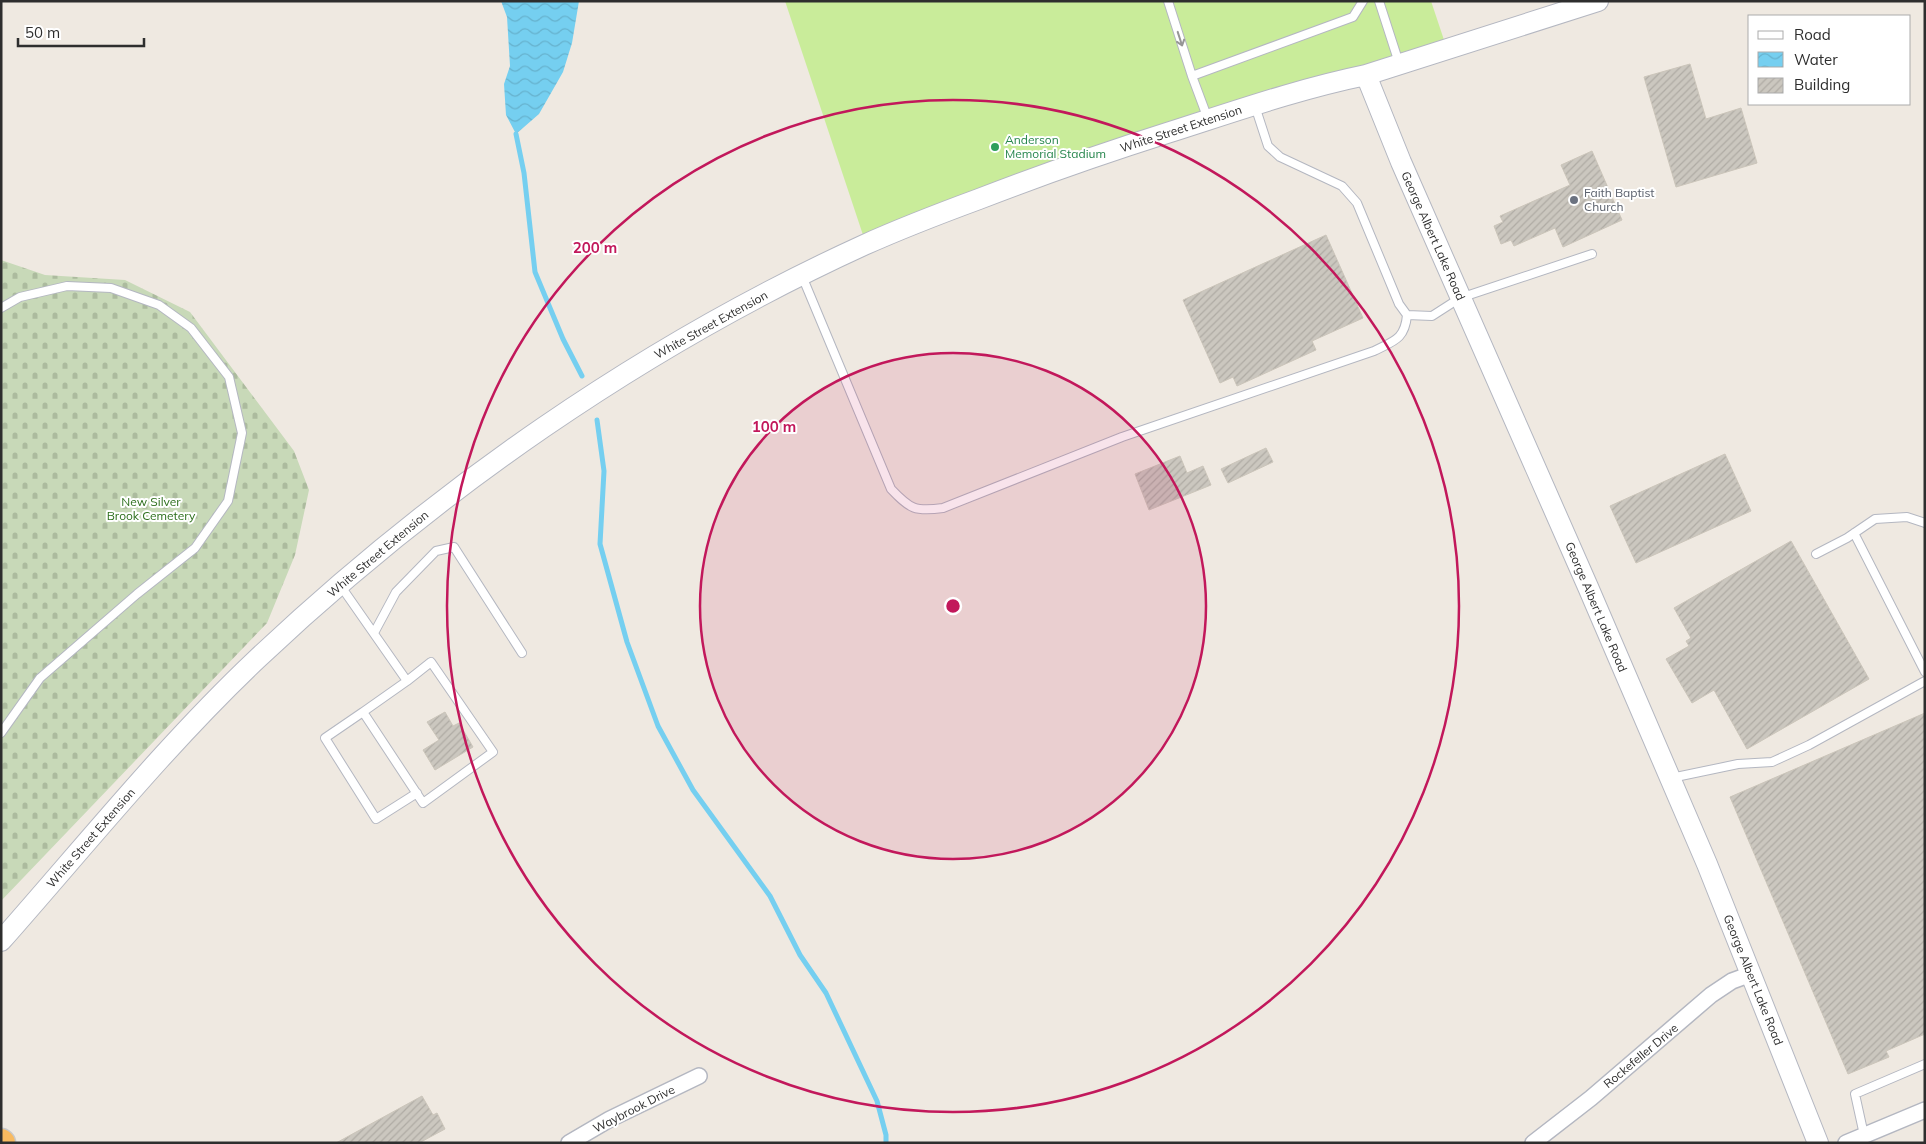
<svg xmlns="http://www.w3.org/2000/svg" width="1926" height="1144" font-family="Mulish,sans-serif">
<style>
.cemetery{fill:url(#cemetery-stones)}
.pitch{fill:#c9ec9a}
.water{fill:url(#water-waves)}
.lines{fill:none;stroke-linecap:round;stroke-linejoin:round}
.stream{stroke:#75cff0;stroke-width:5}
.building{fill:url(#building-hatch);stroke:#cbc5ba}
.service-casing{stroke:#b4b7c1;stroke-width:10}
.minor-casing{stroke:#b4b7c1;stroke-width:18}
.tertiary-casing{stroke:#b4b7c1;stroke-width:22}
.trunk-casing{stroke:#c9c9c9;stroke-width:29}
.service{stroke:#fff;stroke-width:8}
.minor{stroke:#fff;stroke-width:15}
.tertiary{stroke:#fff;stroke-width:20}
.trunk{stroke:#f8ba60;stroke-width:26}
.oneway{stroke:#969696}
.ring{fill:none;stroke:#c2185b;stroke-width:2.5}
.leisure-dot{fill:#2e9e5b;stroke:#fff;stroke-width:2}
.worship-dot{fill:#6b7280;stroke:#fff;stroke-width:2}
.labels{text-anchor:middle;stroke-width:4;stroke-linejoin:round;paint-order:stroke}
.street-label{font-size:12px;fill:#2e2e2e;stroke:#fff}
.leisure-label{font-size:12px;fill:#27864d;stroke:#fff;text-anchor:start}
.worship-label{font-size:12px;fill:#5b616d;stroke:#fff;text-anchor:start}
.park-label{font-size:12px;fill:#2c6e1b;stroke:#fff}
.centre{fill:#c2185b;stroke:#fff;stroke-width:2.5}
.ring-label{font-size:15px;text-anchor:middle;font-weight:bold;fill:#c2185b;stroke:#fff;stroke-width:4;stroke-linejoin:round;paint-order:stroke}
</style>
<defs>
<pattern id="cemetery-stones" width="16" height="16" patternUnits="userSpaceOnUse" patternTransform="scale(1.25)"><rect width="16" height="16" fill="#c8d9b8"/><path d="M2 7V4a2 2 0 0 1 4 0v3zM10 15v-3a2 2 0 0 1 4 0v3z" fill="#acbb9e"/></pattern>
<pattern id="water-waves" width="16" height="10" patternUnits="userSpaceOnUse" patternTransform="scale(1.25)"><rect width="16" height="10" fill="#75cff0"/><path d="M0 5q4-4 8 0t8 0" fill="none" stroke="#66b2ce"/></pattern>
<pattern id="building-hatch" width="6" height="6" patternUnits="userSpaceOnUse" patternTransform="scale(1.25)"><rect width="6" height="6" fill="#cbc7bf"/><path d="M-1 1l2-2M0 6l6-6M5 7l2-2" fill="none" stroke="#afaba4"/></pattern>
</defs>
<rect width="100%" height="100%" fill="#efe9e1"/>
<path class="cemetery" d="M 1,260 L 45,275 L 125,280 L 190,312 L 294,451 L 309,490 L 295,555 L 267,623 L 1,901 Z"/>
<path class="pitch" d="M 785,1 L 1431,1 L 1447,49 L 866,244 Z"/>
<path class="water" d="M 501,1 L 579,1 L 572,43 L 563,72 L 539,114 L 516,134 L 506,115 L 504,84 L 510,66 L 507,17 Z"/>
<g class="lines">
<path class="stream" d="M 516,134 L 524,173 L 535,272 L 563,339 L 582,376
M 597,420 L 604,471 L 600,544 L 627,642 L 658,726 L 693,790 L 770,896 L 800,955 L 826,993 L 877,1101 L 886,1135 L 886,1143"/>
</g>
<path class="building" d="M 1690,64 L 1706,119 L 1741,108 L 1757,163 L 1676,187 L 1644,77 Z
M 1592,151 L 1622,220 L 1563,247 L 1555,228 L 1514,246 L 1511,240 L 1501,244 L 1494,226 L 1503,222 L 1500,216 L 1570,185 L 1561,165 Z
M 1326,235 L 1363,318 L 1312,341 L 1316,350 L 1237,386 L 1233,377 L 1220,383 L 1183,300 Z
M 1266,448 L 1273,462 L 1228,483 L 1221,469 Z
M 1725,454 L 1751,511 L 1636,563 L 1610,506 Z
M 1180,456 L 1187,473 L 1203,466 L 1211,485 L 1149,510 L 1135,474 Z
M 1791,541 L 1869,679 L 1747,749 L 1714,690 L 1692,703 L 1666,659 L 1689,646 L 1686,641 L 1691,638 L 1674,608 Z
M 445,712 L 453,726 L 459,723 L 473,747 L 435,770 L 423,750 L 439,740 L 427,722 Z
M 1925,713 L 1925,1034 L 1886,1051 L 1889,1057 L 1848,1074 L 1730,797 Z
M 422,1096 L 433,1115 L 437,1113 L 445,1129 L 419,1143 L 336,1143 Z"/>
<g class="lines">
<g class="service-casing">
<path id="service" d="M 1168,1 L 1192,76
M 1379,1 L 1399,63
M 1255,106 L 1268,146 L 1280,157 L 1342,186 L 1357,203 L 1399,304 L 1407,315 L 1432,316 L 1460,298 L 1592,254
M 1208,119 L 1192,76 L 1353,17 L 1363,1
M 802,276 L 891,489 C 910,509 915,512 943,508 L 1122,437 L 1374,351 C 1394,341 1405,339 1407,315
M 1,308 L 20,297 L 67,286 L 111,288 L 159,305 L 191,328 L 229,377 L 242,433 L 228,501 L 195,548 L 137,594 L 40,678 L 1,733
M 1854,533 L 1925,672
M 1816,554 L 1847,538 L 1875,519 L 1907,517 L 1925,523
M 340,585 L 407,681 L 363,712 L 423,803 L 493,752 L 431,662 L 407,681
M 374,633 L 396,592 L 436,551 L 454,547 L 522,653
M 363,712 L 325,738 L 376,819 L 417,793
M 1671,778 L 1738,764 L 1772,762 L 1809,745 L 1925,681
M 1864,1135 L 1855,1094 L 1925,1064"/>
</g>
<g class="minor-casing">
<path id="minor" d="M 569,1143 L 610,1119 L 699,1076
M 1533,1143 L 1591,1098 L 1711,995 L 1732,981 L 1751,974
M 1846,1143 L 1925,1110"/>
</g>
<g class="tertiary-casing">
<path id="tertiary" d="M 1366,75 L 1401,162 L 1588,587 L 1707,864 L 1818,1143
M 1,941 C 85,846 165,746 257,659 C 435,491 641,347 864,245 C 902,228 941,213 979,199 C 1041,175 1104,153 1167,133 C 1233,112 1298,89 1366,75 L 1598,1"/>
</g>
<g class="trunk-casing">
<path id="trunk" d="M 1,1142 L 2,1143"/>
</g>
<use href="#service" class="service"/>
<use href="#minor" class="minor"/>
<use href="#tertiary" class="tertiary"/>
<use href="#trunk" class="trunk"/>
</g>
<defs><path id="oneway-shaft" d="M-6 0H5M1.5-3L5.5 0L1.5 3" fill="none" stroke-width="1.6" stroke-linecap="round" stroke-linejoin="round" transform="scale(1.25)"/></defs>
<use class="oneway" href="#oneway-shaft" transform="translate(1180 39) rotate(72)"/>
<circle cx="953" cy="606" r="253" fill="#c2185b" fill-opacity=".12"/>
<g class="ring">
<circle cx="953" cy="606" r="253"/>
<circle cx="953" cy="606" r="506"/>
</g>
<circle class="leisure-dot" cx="995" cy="147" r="5"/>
<circle class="worship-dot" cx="1574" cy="200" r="5"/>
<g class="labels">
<g class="street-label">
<text transform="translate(1181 129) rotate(-18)" y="4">White Street Extension</text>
<text transform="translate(1433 236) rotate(66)" y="4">George Albert Lake Road</text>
<text transform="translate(711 325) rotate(-29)" y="4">White Street Extension</text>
<text transform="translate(378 554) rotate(-40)" y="4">White Street Extension</text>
<text transform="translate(1596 607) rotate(67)" y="4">George Albert Lake Road</text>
<text transform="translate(91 838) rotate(-49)" y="4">White Street Extension</text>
<text transform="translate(1753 980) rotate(68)" y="4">George Albert Lake Road</text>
<text transform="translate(1641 1056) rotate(-40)" y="4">Rockefeller Drive</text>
<text transform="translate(634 1109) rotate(-27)" y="4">Waybrook Drive</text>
</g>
<g class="leisure-label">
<text x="1005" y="144">Anderson<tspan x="1005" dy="14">Memorial Stadium</tspan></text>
</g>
<g class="worship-label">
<text x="1584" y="197">Faith Baptist<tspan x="1584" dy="14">Church</tspan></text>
</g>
<g class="park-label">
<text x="151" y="506">New Silver<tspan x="151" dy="14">Brook Cemetery</tspan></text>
</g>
</g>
<circle cx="953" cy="606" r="8" class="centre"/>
<g class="ring-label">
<text x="595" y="253">200 m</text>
<text x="774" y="432">100 m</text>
</g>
<rect width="1926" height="1144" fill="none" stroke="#2e2e2e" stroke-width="5"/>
<rect x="1748" y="15" width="162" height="90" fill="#ffffff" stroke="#ababab"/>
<rect x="1758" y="31" width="25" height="8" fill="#ffffff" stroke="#ababab"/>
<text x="1794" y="40" font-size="15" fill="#2e2e2e">Road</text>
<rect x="1758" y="52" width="25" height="15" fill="url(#water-waves)" stroke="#ababab"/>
<text x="1794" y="65" font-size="15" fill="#2e2e2e">Water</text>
<rect x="1758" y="78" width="25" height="15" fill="url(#building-hatch)" stroke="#ababab"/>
<text x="1794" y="90" font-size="15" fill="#2e2e2e">Building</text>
<path d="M18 38v8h126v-8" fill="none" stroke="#2e2e2e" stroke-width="2.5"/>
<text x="25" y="38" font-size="15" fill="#2e2e2e" stroke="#ffffff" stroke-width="4" paint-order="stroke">50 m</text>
</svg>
